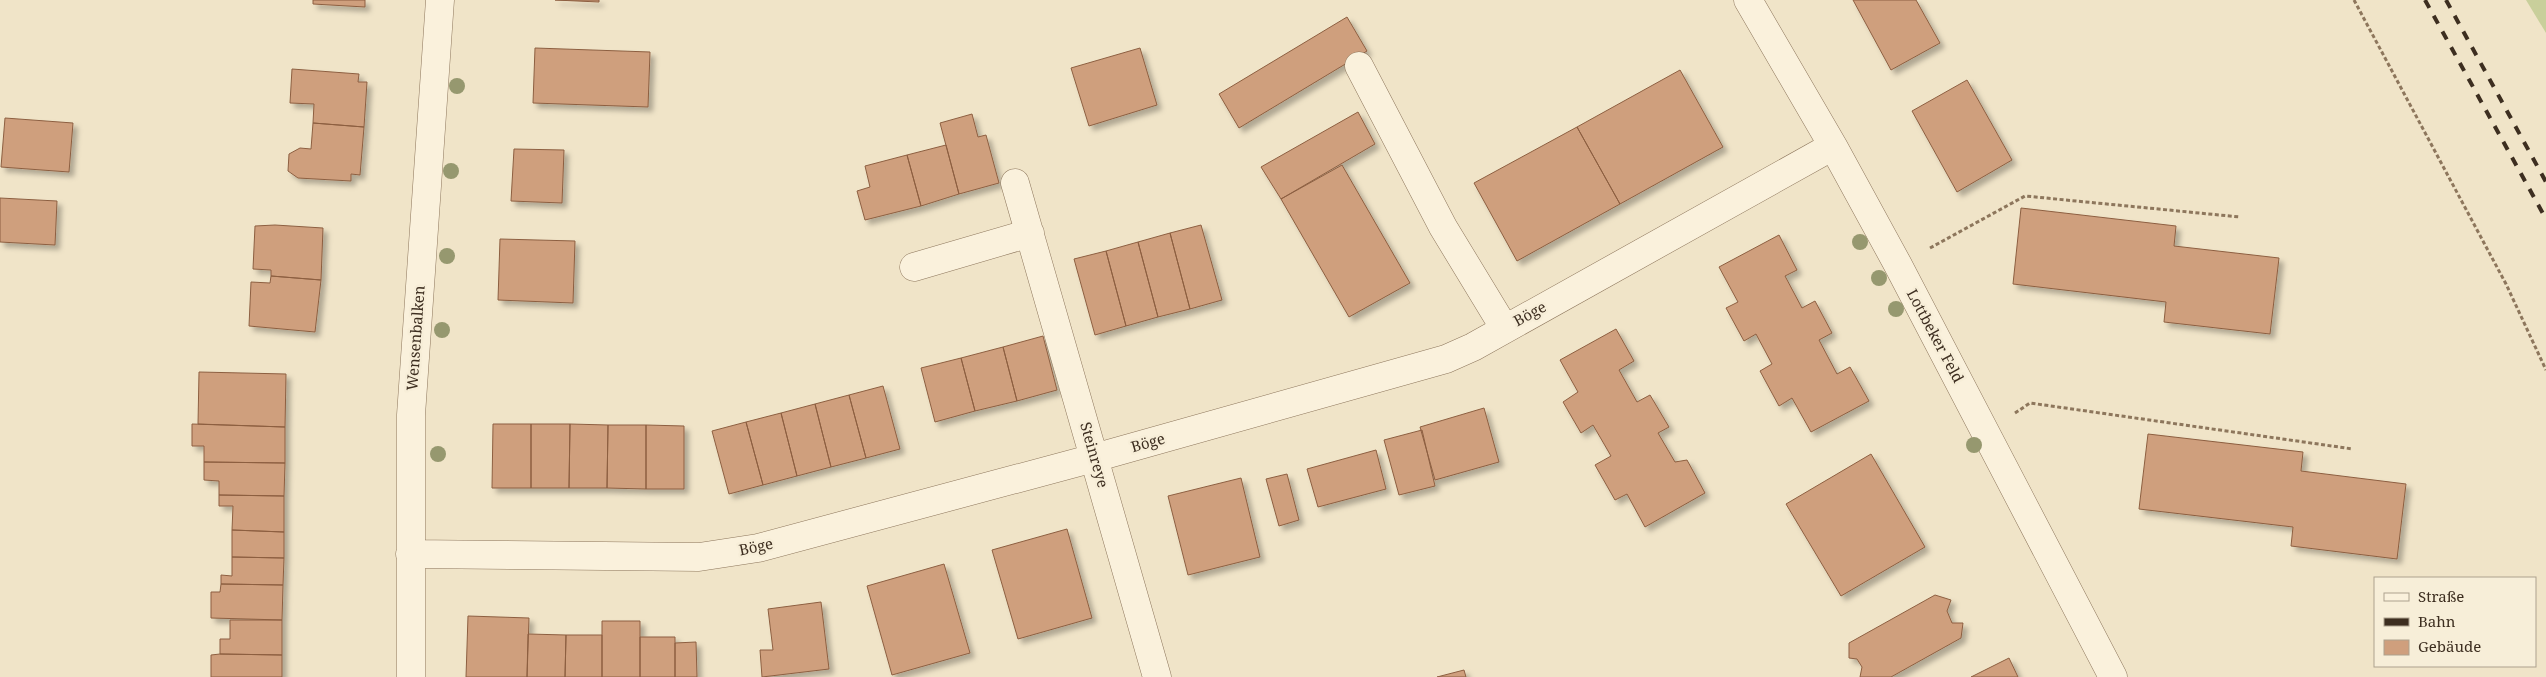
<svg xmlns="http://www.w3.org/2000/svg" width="2546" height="677" font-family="'Noto Serif',serif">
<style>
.green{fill:#c9cf9b}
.building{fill:#cf9f7d;stroke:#8d5f41;filter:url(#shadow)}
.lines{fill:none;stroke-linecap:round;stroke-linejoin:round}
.minor-casing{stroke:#8d765c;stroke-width:29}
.path{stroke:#8d765c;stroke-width:3;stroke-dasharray:4 2.5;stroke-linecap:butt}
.minor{stroke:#faf1dc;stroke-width:28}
.rail{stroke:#3d2e20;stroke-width:4;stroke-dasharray:9 9;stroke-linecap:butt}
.tree{fill:#96986f}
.labels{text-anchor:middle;stroke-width:5;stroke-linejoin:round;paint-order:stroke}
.street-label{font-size:15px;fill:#3d2e20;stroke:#f7eed8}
</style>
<defs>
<filter id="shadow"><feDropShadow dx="4.5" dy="4.5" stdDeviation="2.5" flood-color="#0004"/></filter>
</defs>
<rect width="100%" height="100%" fill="#f0e4c8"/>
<path class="green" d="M 2526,0 L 2546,0 L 2546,33 Z"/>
<path class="building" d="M 313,0 L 365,0 L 365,7 L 313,4 Z
M 555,0 L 599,0 L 599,2 Z
M 1853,0 L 1916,0 L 1940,43 L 1891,70 Z
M 1347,17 L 1367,51 L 1239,128 L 1219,94 Z
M 535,48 L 650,52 L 648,107 L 533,103 Z
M 1140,48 L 1157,105 L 1089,126 L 1071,68 Z
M 292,69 L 359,74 L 358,82 L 367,82 L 364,127 L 313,123 L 314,104 L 290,103 Z
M 1680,70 L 1723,147 L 1620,204 L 1577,127 Z
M 1967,80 L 2012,160 L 1957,192 L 1912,111 Z
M 1358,112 L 1375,144 L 1281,199 L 1261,167 Z
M 972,114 L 978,137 L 986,135 L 999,183 L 959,194 L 940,123 Z
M 5,118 L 73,123 L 69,172 L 1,167 Z
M 313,123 L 364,127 L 360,175 L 351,174 L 351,181 L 298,178 L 288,171 L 289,154 L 300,148 L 311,149 Z
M 1577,127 L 1620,204 L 1517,261 L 1474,183 Z
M 946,145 L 959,194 L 921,206 L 907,155 Z
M 514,149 L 564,150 L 562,203 L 511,201 Z
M 907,155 L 921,206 L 865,220 L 857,191 L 870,187 L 865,166 Z
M 1342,165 L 1410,283 L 1349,317 L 1281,199 Z
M 0,198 L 57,201 L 55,245 L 0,242 Z
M 2021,208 L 2176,226 L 2174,246 L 2279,258 L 2270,334 L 2164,322 L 2166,302 L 2013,284 Z
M 275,225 L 323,228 L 321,280 L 271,276 L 271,270 L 253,269 L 255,226 Z
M 1201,225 L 1222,300 L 1190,309 L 1170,233 Z
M 1170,233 L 1190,309 L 1158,317 L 1138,242 Z
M 1779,235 L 1797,270 L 1785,276 L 1802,308 L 1815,301 L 1832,333 L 1819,340 L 1837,374 L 1850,367 L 1869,401 L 1811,432 L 1792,398 L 1779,406 L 1760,371 L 1772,364 L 1756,334 L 1744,341 L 1726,308 L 1738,302 L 1719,267 Z
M 500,239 L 575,241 L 573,303 L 498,300 Z
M 1138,242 L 1158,317 L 1126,326 L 1106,251 Z
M 1106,251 L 1126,326 L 1095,335 L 1074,259 Z
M 271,276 L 321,280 L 315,332 L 249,326 L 251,282 L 270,283 Z
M 1616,329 L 1634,361 L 1619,370 L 1637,402 L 1650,395 L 1669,427 L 1658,433 L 1675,462 L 1687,460 L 1705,493 L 1645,527 L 1627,494 L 1615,500 L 1595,465 L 1611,456 L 1593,425 L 1581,433 L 1563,402 L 1578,392 L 1560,360 Z
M 1043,336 L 1057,390 L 1017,401 L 1003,347 Z
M 1003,347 L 1017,401 L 975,411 L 961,358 Z
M 961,358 L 975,411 L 935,422 L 921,368 Z
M 199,372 L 286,374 L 285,427 L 198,424 Z
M 883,386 L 900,449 L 866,458 L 849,395 Z
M 849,395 L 866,458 L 831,467 L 815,404 Z
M 815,404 L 831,467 L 797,476 L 781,413 Z
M 1484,408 L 1499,462 L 1435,480 L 1420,427 Z
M 781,413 L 797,476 L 763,485 L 746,422 Z
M 746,422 L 763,485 L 729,494 L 712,431 Z
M 192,424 L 285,427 L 285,463 L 204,462 L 204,446 L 192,446 Z
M 493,424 L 531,424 L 531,488 L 492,488 Z
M 531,424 L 570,424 L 569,488 L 531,488 Z
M 570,424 L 608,425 L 607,488 L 569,488 Z
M 608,425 L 646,425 L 646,489 L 607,488 Z
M 646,425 L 684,426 L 684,489 L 646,489 Z
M 1422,430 L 1435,486 L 1399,495 L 1384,440 Z
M 2148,434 L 2303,452 L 2301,471 L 2406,484 L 2397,559 L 2291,546 L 2293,527 L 2139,509 Z
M 1376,450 L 1386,489 L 1318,507 L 1307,469 Z
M 1871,454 L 1925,547 L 1841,596 L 1786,504 Z
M 204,462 L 285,463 L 284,496 L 219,495 L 219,481 L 204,480 Z
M 1287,474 L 1299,520 L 1279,526 L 1266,479 Z
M 1241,478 L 1260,557 L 1188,575 L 1168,496 Z
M 219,495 L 284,496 L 284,532 L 232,530 L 233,506 L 219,506 Z
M 1067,529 L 1092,618 L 1018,639 L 992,550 Z
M 232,530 L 284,532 L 284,558 L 232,557 Z
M 232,557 L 284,558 L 283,585 L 221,584 L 221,575 L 232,576 Z
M 944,564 L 970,653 L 892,675 L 867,586 Z
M 221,584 L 283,585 L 282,620 L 211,618 L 211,592 L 220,592 Z
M 1935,595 L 1951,600 L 1947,611 L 1952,623 L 1963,623 L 1961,638 L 1891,677 L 1860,677 L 1862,667 L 1857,659 L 1849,658 L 1849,643 Z
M 821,602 L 829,669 L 762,677 L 760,650 L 773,650 L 768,609 Z
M 468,616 L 529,618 L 527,677 L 466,677 Z
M 230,620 L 282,620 L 282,655 L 220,654 L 220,639 L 230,639 Z
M 602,621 L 640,621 L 640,677 L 602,677 Z
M 528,634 L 566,635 L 565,677 L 527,677 Z
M 566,635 L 602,635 L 602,677 L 565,677 Z
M 640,637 L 675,637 L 675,677 L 640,677 Z
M 696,642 L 697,677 L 675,677 L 675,643 Z
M 220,654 L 282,655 L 282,677 L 211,677 L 211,655 Z
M 2009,658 L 2018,677 L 1971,677 Z
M 1464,670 L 1466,677 L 1437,677 Z"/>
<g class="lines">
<g class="minor-casing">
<path id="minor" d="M 1748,0 L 1833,146 L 1898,265 L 2113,677
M 1359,66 L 1443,227 L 1505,329
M 1015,183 L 1157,677
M 914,267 L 1030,233
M 410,554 L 699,557 L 758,548 L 1094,458 L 1446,359 L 1473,347 L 1833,146
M 411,677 L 411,415 L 440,0"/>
</g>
<path class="path" d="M 2354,0 L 2506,284 L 2546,370
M 1930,248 L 2025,196 L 2240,217
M 2015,413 L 2030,403 L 2353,449"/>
<use href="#minor" class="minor"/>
<path class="rail" d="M 2425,0 L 2546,219
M 2446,0 L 2546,182"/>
</g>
<g class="tree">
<circle cx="457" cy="86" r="8"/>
<circle cx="451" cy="171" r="8"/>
<circle cx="1860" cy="242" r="8"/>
<circle cx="447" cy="256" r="8"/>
<circle cx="1879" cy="278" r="8"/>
<circle cx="1896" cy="309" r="8"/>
<circle cx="442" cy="330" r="8"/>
<circle cx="1974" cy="445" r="8"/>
<circle cx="438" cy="454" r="8"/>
</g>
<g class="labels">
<g class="street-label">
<text transform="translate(1530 314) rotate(-29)" y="5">Böge</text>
<text transform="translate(1935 336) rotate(62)" y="5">Lottbeker Feld</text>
<text transform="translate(416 338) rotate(-86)" y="5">Wensenbalken</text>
<text transform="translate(1148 443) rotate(-16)" y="5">Böge</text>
<text transform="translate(1094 455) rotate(74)" y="5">Steinreye</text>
<text transform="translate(756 547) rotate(-12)" y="5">Böge</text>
</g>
</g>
<rect x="2374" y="577" width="162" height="90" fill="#f7eed8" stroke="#ada18e"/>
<rect x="2384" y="593" width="25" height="8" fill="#faf1dc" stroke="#ada18e"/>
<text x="2418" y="602" font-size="15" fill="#3d2e20">Straße</text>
<rect x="2384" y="618" width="25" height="8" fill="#3d2e20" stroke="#ada18e"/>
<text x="2418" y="627" font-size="15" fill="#3d2e20">Bahn</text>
<rect x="2384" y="640" width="25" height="15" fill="#cf9f7d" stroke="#ada18e"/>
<text x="2418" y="652" font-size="15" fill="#3d2e20">Gebäude</text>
</svg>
